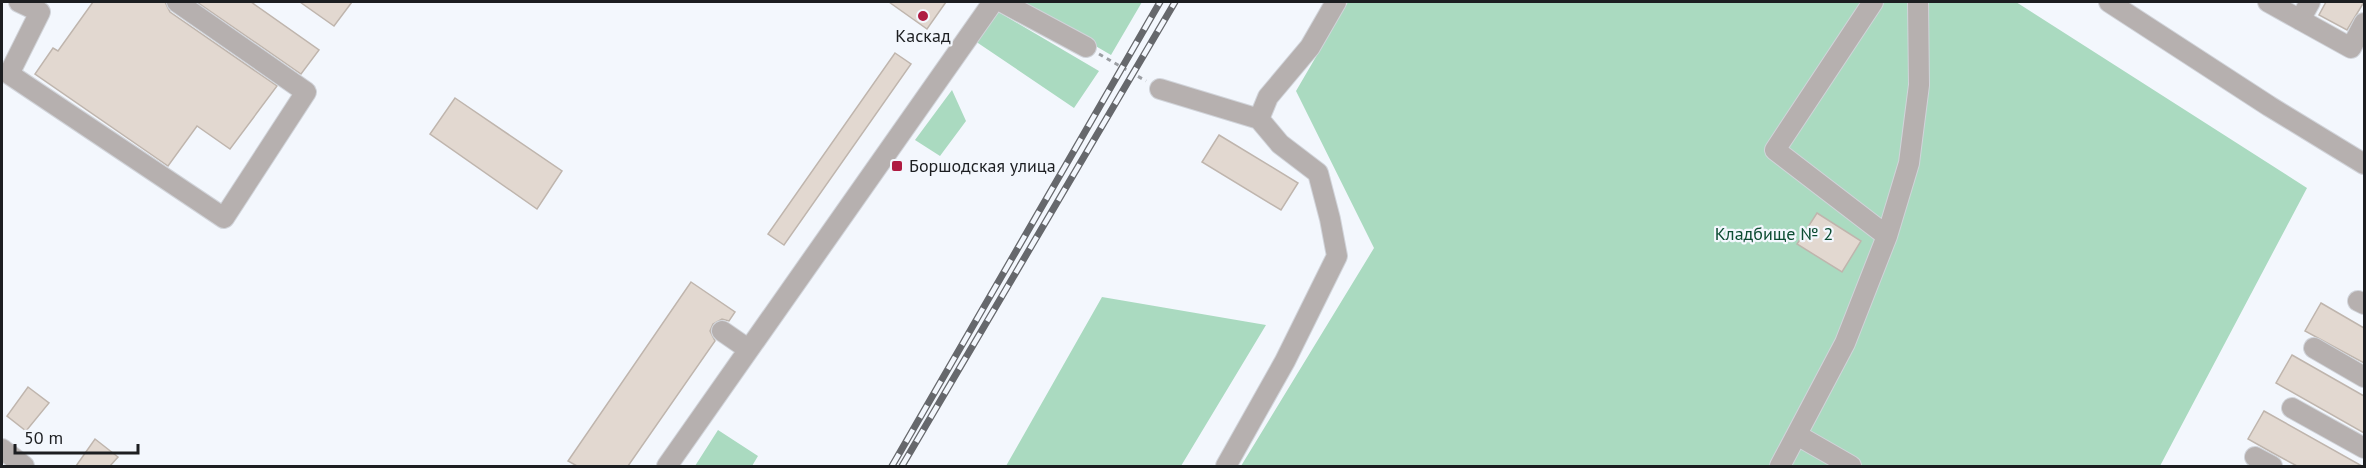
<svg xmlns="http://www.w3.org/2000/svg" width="2366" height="468" font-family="'PT Sans',sans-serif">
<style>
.green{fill:#aadac0}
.building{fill:#e2d8d0;stroke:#bfb5ad;stroke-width:1.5}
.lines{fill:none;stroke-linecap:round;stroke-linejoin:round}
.minor-casing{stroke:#d1d4da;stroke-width:22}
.path{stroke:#9b9ea3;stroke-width:3;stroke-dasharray:4.5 4.5;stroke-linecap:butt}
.minor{stroke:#b6b0af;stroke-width:20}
.rail-casing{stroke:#66686c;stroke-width:7}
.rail{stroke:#f3f7fd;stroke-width:4.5;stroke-dasharray:14;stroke-linecap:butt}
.poi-dot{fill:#af1b41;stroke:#f3f7fd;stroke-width:2}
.labels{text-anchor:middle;stroke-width:4.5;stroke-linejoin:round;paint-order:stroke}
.poi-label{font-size:18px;fill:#1c1e21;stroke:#f3f7fd}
.park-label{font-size:18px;fill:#0c4c32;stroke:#f3f7fd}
</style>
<rect width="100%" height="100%" fill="#f3f7fd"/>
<path class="green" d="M 1020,2 L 1142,2 L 1111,55 Z
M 1348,2 L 2016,2 L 2307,188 L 2160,466 L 1241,466 L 1374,248 L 1296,91 Z
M 995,10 L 1099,71 L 1074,108 L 975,41 Z
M 952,90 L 966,121 L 940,156 L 915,140 Z
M 1102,297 L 1266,325 L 1181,466 L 1006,466 Z
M 718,430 L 758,456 L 752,466 L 695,466 Z"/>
<path class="building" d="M 93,2 L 165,2 L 170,12 L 277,86 L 230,149 L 197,126 L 168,166 L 35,74 L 53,48 L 58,51 Z
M 197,2 L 251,2 L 319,50 L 301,74 Z
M 300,2 L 352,2 L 334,26 Z
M 889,2 L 946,2 L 927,29 Z
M 2326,2 L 2364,2 L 2347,30 L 2319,15 Z
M 895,53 L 911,64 L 784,245 L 768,234 Z
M 455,98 L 562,171 L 537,209 L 430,134 Z
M 1219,135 L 1298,183 L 1281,210 L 1202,162 Z
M 1817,213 L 1861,241 L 1842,272 L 1797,244 Z
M 691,282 L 735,312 L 729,321 L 722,319 L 713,324 L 710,331 L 715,341 L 628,466 L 577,466 L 568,461 Z
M 2321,303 L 2364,328 L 2364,363 L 2305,331 Z
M 2292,355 L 2364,396 L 2364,433 L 2276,383 Z
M 28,387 L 49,403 L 26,431 L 7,416 Z
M 2264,411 L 2362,466 L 2297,466 L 2273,453 L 2248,439 Z
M 95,439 L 118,457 L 110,466 L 76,466 Z"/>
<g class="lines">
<g class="minor-casing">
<path id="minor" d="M 19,2 L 40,12 L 9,74 L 224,218 L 306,92 L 177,2
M 1002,2 L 1086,47
M 1873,2 L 1775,150 L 1887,236 L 1909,163 L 1919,85 L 1918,2
M 2109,2 L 2269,106 L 2364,164
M 2268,2 L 2351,48 L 2364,23
M 2300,20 L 2310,2
M 1160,89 L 1259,119 L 1280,144 L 1318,173 L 1330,219 L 1337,256 L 1285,361 L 1226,466
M 1259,119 L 1268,97 L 1310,47 L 1336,2
M 2358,301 L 2364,304
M 722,331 L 748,349
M 2314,348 L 2364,377
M 2292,408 L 2364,448
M 1797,435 L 1851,466
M 2,449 L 24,466
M 2255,457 L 2272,466
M 667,466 L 993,2
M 1780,466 L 1845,343 L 1887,236"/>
</g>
<path class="path" d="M 1099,54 L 1146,81"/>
<use href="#minor" class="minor"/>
<g class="rail-casing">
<path id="rail" d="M 892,466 L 1160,2
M 902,466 L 1175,2"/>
</g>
<use href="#rail" class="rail"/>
</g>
<g class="poi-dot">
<circle cx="923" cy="16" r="6"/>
<rect x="891" y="160" width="12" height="12" rx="3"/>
</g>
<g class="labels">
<g class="poi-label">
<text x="923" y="42">Каскад</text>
<text x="909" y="172" text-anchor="start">Боршодская улица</text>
</g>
<g class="park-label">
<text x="1774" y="240">Кладбище № 2</text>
</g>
</g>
<rect width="2366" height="468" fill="none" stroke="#1c1e21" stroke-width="6"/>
<path d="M15 444v9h123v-9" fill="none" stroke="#1c1e21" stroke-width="3"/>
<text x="24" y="444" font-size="18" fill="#1c1e21" stroke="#f3f7fd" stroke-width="4.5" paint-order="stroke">50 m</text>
</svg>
